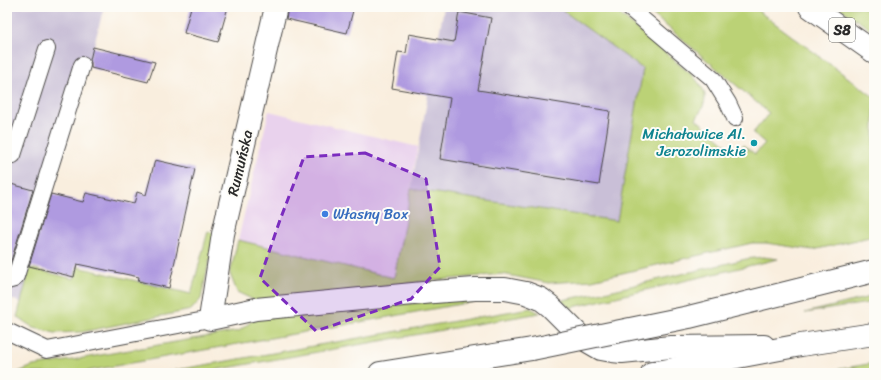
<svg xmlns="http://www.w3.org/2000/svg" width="881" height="380" font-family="Sriracha,sans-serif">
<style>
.built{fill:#e9d2ed}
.industrial{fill:#c9bfd7}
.green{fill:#bbd276;stroke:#737e50}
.building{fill:#af9ae0}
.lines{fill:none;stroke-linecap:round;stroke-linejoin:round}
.lane-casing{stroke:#4a4846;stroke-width:18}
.street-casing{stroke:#4a4846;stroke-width:24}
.secondary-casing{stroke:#4a4846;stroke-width:24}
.highway-casing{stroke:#4a4846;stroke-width:24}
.lane{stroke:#fff;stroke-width:16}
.street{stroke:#fff;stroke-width:22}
.secondary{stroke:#fff;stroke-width:22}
.highway{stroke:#fff;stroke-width:22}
.highway-bridge-casing{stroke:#4a4846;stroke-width:24;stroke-linecap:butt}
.highway-bridge{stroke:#fff;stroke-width:22}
.marked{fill:#7b2cbf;fill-opacity:0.2;stroke:#7b2cbf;stroke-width:3;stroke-dasharray:8 5;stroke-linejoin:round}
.culture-dot{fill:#0f9aa8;stroke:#fdfcf7;stroke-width:1.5}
.shop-dot{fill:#3f7fe0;stroke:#fdfcf7;stroke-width:1.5}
.labels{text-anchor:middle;stroke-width:4;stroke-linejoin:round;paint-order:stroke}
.shield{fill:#fdfcf7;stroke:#6a6a68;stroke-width:1}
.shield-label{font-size:14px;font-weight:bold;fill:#2b2b2b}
.culture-label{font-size:15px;fill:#0d838f;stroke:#fdfcf7;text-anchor:end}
.street-label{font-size:15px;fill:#2b2b2b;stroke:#fdfcf7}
.shop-label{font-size:15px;fill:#366cbe;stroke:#fdfcf7;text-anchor:start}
</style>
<rect width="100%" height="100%" fill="#fdfcf7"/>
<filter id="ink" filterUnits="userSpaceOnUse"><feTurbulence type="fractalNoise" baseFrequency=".025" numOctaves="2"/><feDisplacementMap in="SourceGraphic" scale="8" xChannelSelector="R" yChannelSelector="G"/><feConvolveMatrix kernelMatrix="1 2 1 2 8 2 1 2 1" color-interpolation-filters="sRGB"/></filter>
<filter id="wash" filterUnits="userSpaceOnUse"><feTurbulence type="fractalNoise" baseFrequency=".012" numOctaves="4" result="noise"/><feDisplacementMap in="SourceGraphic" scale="16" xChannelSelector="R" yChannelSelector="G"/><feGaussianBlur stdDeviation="0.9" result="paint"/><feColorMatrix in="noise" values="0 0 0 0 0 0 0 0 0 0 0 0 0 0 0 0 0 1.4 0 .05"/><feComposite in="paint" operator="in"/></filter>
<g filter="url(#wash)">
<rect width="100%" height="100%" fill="#f9eede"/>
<path class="built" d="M 269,111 L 418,147 L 394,278 L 238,240 Z"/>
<path class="industrial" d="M 7,7 L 104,7 L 88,68 L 86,68 L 21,302 L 7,298 Z
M 444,7 L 558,7 L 643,69 L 617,222 L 411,189 Z"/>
<path class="green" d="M 558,7 L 611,7 L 693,76 C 709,94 708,99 696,119 L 736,153 L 743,145 L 755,154 L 765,143 L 753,133 L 769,113 L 644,7 L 753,7 L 874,97 L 874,236 L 813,250 L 766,243 L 752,243 L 592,280 L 549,283 L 502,274 L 428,281 L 258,302 L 237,292 L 230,274 L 238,240 L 394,278 L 411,189 L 617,221 L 643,69 Z
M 838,7 L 862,7 L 874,15 L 874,32 Z
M 208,231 L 215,234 L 201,299 L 191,310 L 82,332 L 55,333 L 34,328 L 17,317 L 30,268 L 74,279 L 78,267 L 191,294 Z
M 763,257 L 778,259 L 569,308 L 562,300 L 609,291 L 746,259 Z
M 874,296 L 874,302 L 805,313 Z
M 451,300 L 483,300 L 76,373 L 16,373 L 33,366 L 72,360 L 239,331 L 257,317 Z
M 530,308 L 540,313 L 198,373 L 159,373 Z
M 874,363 L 874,373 L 816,373 Z"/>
<g id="blocks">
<path class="building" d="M 191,7 L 228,7 L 218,42 L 184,33 Z
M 288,7 L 354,7 L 347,33 L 286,19 Z
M 459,12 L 491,18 L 478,90 L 610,111 L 599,185 L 440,159 L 450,98 L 392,88 L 398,52 L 406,53 L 409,34 L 454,42 Z
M 93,47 L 155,62 L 148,82 L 91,68 L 91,63 L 90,60 Z
M 155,160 L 195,169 L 169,288 L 138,281 L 139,277 L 77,264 L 74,277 L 29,266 L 51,194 L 83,202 L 86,193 L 134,204 L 137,192 L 146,195 Z
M 7,183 L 33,190 L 11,261 L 7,260 Z"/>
</g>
</g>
<g filter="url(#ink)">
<use href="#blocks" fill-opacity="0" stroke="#4a4846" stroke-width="1"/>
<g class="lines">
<g class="lane-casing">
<path id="lane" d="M 628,7 L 713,79 L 728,103 L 735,118
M 7,153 L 13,155 L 47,49
M 7,281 L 14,279 L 16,276 L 82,65
M 7,331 L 47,350 L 210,319"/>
</g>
<g class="street-casing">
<path id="street" d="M 276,7 L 223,234 L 210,319 L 256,309 L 434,292 L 475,289 L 505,289 L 526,293 L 541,299 L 550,306 L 582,338 L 601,349 L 612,351 L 622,352 L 671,347 L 764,346"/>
</g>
<g class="secondary-casing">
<path id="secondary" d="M 652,373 L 801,345 L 874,334"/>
</g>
<g class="highway-casing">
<path id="highway" d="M 810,7 L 874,52
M 380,373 L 532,349"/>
</g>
<use href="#lane" class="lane"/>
<use href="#street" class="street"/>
<use href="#secondary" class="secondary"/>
<use href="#highway" class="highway"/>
<g class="highway-bridge-casing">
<path id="highway-bridge" d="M 532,349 L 689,317 L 874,271"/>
</g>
<use href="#highway-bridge" class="highway-bridge"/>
</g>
</g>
<path class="marked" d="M 365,153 L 426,179 L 440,267 L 411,299 L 316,331 L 260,278 L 280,220 L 304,157 Z"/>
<circle class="culture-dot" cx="754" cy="143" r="4"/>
<circle class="shop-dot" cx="325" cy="214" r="4"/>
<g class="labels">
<rect class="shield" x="829" y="18" width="26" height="24" rx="3"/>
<g class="shield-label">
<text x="842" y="35">S8</text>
</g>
<g class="culture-label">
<text x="746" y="139">Michałowice Al.<tspan x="746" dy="17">Jerozolimskie</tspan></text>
</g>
<g class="street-label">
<text transform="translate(240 163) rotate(-77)" y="5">Rumuńska</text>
</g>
<g class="shop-label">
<text x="333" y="219">Własny Box</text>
</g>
</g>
<rect width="881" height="380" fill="none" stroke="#fdfcf7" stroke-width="24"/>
</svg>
